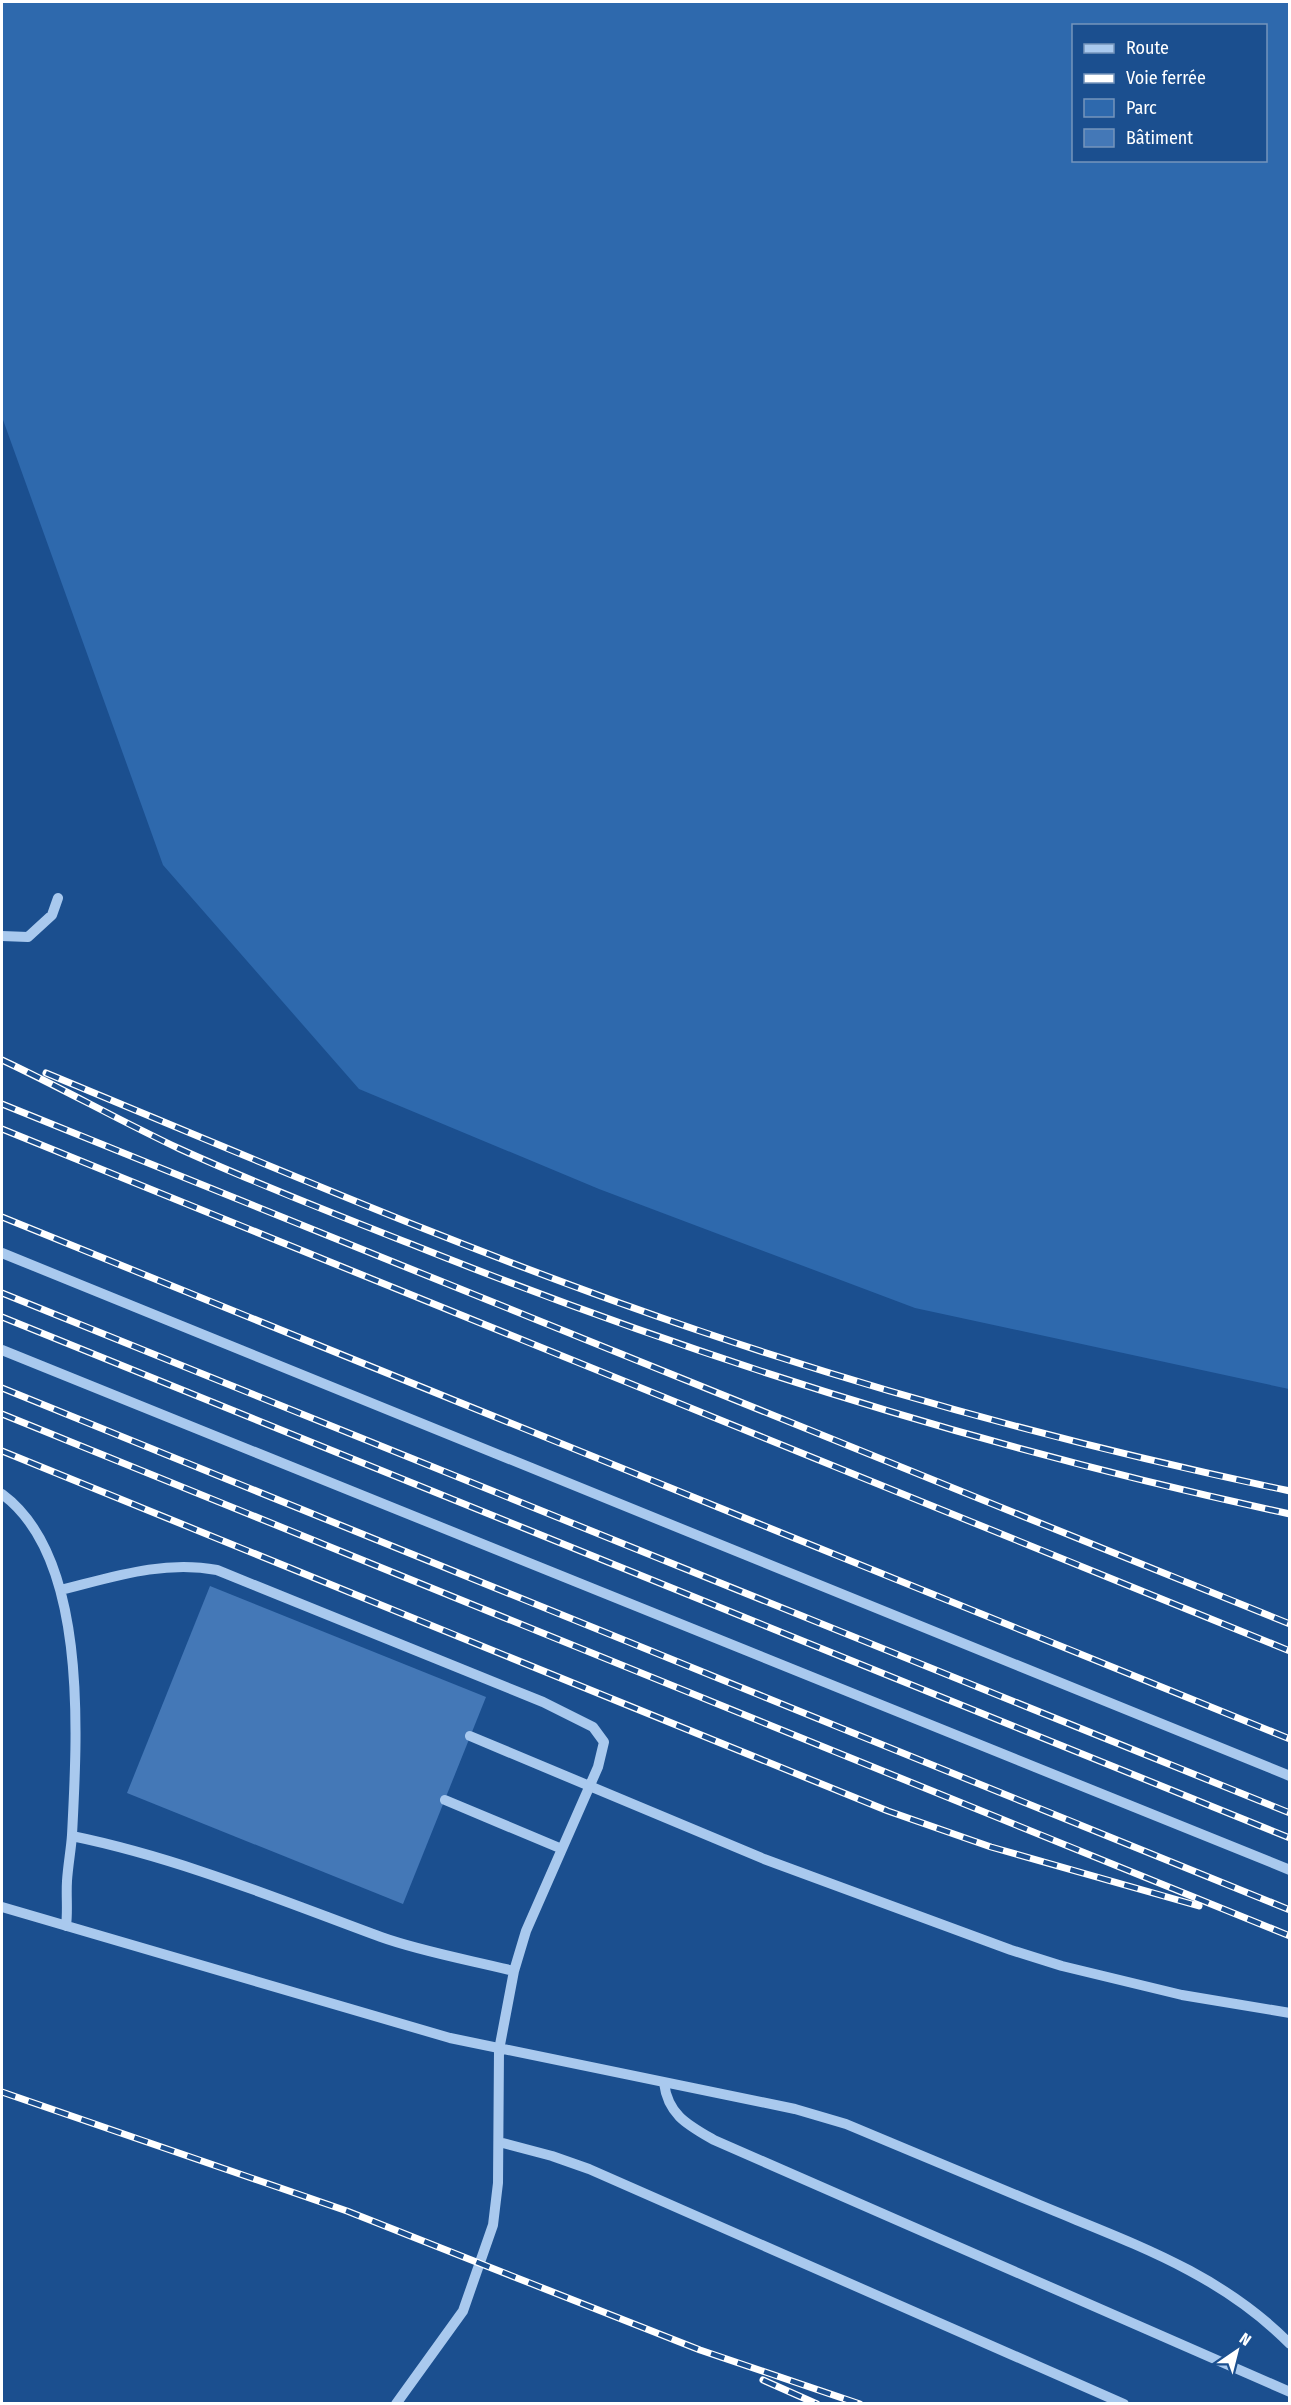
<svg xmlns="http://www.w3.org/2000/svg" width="1291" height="2405" font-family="'Fira Sans Condensed',sans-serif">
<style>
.green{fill:#2e69ad;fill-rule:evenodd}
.building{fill:#4478b7}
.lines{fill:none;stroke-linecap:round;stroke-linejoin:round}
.minor{stroke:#a9c9ee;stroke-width:10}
.rail-casing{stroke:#fff;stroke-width:7}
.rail{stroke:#1b4f8f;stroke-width:4.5;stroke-dasharray:14;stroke-linecap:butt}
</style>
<rect width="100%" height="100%" fill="#1b4f8f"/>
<path class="green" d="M 2,2 L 1289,2 L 1289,1389 L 915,1308 L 599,1189 L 359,1089 L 163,865 L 2,417 ZM 1074,26 L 1266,26 L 1266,160 L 1074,160 Z"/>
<path class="building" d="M 210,1586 L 486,1697 L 403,1904 L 127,1793 Z"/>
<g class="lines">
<path class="minor" d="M 2,936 L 28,937 L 52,915 L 58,898
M 2,1253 L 1290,1776
M 2,1350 L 1290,1870
M 2,1494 C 89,1558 77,1737 72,1835 C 71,1850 68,1865 67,1881 C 66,1896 68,1911 66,1926
M 61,1590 C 113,1577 163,1560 217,1570 L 543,1702 L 593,1727 L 604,1742 L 598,1767 L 526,1931 L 514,1971 L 499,2050 L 498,2183 L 493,2225 L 463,2311 L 396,2404
M 470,1736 L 764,1859 L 1011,1950 L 1062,1966 L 1182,1995 L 1290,2013
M 445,1800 L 562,1849
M 72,1836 C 179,1858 278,1899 381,1937 C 423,1952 470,1960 514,1971
M 2,1907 L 450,2038 L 795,2109 L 846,2124 C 911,2151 975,2178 1040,2205 C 1131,2243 1219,2272 1290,2344
M 664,2083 C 668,2115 688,2125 714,2140 L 1290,2392
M 499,2142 L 552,2156 L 589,2169 L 1124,2404"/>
<g class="rail-casing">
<path id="rail" d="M 2,1060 C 62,1088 120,1121 180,1149 C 257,1184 337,1215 416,1246 C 699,1359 991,1450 1290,1514
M 46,1073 C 261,1162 476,1255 697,1330 C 891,1396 1089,1449 1290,1491
M 2,1104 L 1290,1624
M 2,1129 L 1290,1651
M 2,1217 L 1290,1739
M 2,1293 L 1290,1813
M 2,1317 L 1290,1838
M 2,1388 L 1290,1910
M 2,1414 L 1290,1936
M 2,1451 L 888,1811 L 991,1847 L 1199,1906
M 2,2092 L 347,2211 L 700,2350 L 860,2404
M 763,2380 L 817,2404"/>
</g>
<use href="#rail" class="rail"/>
</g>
<rect width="1291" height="2405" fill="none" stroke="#ffffff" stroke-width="6"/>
<rect x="1072" y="24" width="195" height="138" fill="#1b4f8f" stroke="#7695bc" stroke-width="1.5"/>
<rect x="1084" y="44" width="30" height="9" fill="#a9c9ee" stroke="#7695bc" stroke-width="1.5"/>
<text x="1126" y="54" font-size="18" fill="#ffffff">Route</text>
<rect x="1084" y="74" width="30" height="9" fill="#ffffff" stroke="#7695bc" stroke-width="1.5"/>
<text x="1126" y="84" font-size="18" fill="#ffffff">Voie ferrée</text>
<rect x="1084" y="99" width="30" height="18" fill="#2e69ad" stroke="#7695bc" stroke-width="1.5"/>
<text x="1126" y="114" font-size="18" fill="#ffffff">Parc</text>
<rect x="1084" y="129" width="30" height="18" fill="#4478b7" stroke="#7695bc" stroke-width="1.5"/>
<text x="1126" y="144" font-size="18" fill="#ffffff">Bâtiment</text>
<g transform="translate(1237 2351) rotate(35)" stroke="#1b4f8f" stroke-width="4.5" paint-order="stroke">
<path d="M0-4.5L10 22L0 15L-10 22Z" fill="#ffffff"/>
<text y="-9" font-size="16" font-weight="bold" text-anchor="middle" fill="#ffffff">N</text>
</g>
</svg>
